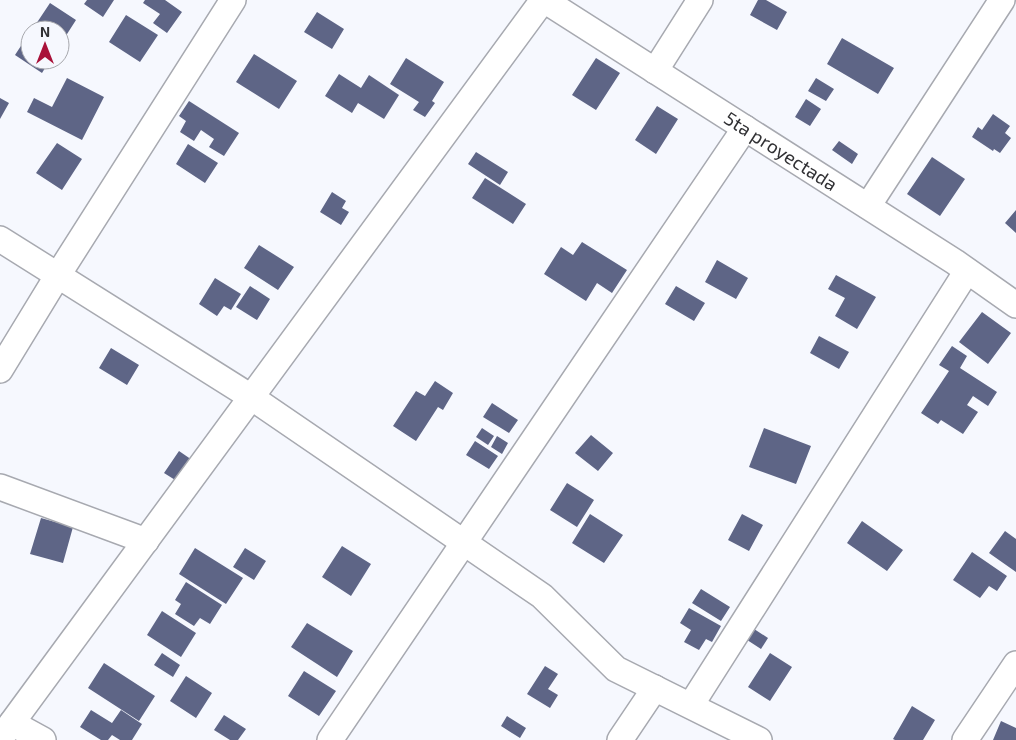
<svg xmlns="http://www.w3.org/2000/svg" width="1016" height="740" font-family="'Exo 2',sans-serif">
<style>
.building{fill:#5e6586}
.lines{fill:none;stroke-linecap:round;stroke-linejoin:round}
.street-casing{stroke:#a7a9b0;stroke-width:28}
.street{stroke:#fff;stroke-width:25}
.labels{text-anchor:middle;stroke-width:5;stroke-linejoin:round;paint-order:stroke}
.street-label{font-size:19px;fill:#313134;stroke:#f6f8fe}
</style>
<rect width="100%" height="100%" fill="#f6f8fe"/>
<path class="building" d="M 87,0 L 114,0 L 103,17 L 84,4 Z
M 145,0 L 165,0 L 182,12 L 167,33 L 153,23 L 160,14 L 143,3 Z
M 758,0 L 766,0 L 787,12 L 777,30 L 750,15 Z
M 50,3 L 76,20 L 60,45 L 60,30 L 32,30 Z
M 317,12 L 344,29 L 332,49 L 304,32 Z
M 126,15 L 158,35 L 140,62 L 109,42 Z
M 30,32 L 30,60 L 50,60 L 42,73 L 15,55 Z
M 842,38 L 894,68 L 878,94 L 827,64 Z
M 254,54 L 297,81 L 279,109 L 236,82 Z
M 406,58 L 444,82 L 432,101 L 435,103 L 425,117 L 413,110 L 419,102 L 390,84 Z
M 596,58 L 620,73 L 596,110 L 572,95 Z
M 339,74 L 361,88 L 369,75 L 399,95 L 384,119 L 358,103 L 352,113 L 325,96 Z
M 67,78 L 104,97 L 82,140 L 27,112 L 34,98 L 52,107 Z
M 816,78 L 834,89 L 826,101 L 808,91 Z
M 0,98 L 9,103 L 0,119 Z
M 806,99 L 821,109 L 810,126 L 795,117 Z
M 189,101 L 239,133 L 224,156 L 209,147 L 214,139 L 201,130 L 194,141 L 180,132 L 186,121 L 179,116 Z
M 657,106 L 678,119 L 656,154 L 635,140 Z
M 993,114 L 1010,126 L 1005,133 L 1011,138 L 1000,153 L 994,149 L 993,151 L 972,137 L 978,127 L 982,130 Z
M 839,141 L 858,154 L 852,164 L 832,150 Z
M 57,143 L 82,159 L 62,190 L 36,173 Z
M 188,144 L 218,163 L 205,183 L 176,164 Z
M 476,152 L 508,172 L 500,185 L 468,164 Z
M 932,157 L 965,179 L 940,216 L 907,194 Z
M 485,178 L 526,204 L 513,224 L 472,198 Z
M 332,192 L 346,201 L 342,208 L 349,212 L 341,225 L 320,212 Z
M 1016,210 L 1016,233 L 1005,223 Z
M 582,242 L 627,270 L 612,293 L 597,283 L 586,301 L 544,274 L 561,247 L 573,255 Z
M 259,245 L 294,267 L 278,290 L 244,268 Z
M 717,260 L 748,278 L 736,299 L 705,282 Z
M 836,275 L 876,297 L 857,329 L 835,316 L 845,298 L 828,289 Z
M 215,278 L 241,294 L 231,310 L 224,306 L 217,316 L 199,304 Z
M 250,286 L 270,299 L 257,320 L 236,307 Z
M 676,286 L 705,303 L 694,321 L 665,304 Z
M 982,312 L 1011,333 L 988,364 L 959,342 Z
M 819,336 L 849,352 L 839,369 L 810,353 Z
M 952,346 L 967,356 L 960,368 L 997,392 L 988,406 L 973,396 L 967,405 L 978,412 L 963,434 L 941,420 L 938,424 L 921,413 L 949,371 L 939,365 Z
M 111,348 L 139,365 L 127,385 L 99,368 Z
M 435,381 L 453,393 L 443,410 L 438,407 L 416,441 L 393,426 L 416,391 L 425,396 Z
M 492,403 L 518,420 L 509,433 L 483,417 Z
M 482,428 L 494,436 L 488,445 L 476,437 Z
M 764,428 L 811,446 L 796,484 L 749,467 Z
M 591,435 L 613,453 L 598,471 L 575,453 Z
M 497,436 L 508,443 L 502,454 L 491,447 Z
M 475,441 L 498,456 L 489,469 L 466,455 Z
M 179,451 L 195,462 L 180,483 L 164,473 Z
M 567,483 L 594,500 L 577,527 L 550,510 Z
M 590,514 L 623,535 L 604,563 L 572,543 Z
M 742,514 L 763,525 L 749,551 L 728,540 Z
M 41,518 L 73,527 L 63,563 L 30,554 Z
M 862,521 L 903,550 L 887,571 L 847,543 Z
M 1005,531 L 1016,539 L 1016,572 L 989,553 Z
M 342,546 L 371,564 L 351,596 L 322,577 Z
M 195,548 L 243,578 L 226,604 L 179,574 Z
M 245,548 L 266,561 L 254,580 L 233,567 Z
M 972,552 L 1007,576 L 997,591 L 989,586 L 980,598 L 953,580 Z
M 186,582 L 222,605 L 210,624 L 200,618 L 194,626 L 175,614 L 181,604 L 175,600 Z
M 701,589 L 730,607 L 721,621 L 692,603 Z
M 689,608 L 721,626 L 712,642 L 706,639 L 699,650 L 684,642 L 691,630 L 680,623 Z
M 162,611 L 196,633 L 181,657 L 147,635 Z
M 307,623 L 353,651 L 337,677 L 291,647 Z
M 748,625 L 768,638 L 761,649 L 741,636 Z
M 162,653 L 180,665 L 173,677 L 154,665 Z
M 770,653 L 792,667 L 770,701 L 748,687 Z
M 104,663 L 155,696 L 139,721 L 88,688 Z
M 545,666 L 558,674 L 548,689 L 558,695 L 550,708 L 527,694 Z
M 304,671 L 336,691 L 319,716 L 288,696 Z
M 186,676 L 212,693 L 196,718 L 170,701 Z
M 912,706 L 935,720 L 923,740 L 895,740 L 893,739 Z
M 91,710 L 112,723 L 121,710 L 142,724 L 132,740 L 120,740 L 112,735 L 108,740 L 101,740 L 80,727 Z
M 224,715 L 246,729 L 238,740 L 230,740 L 214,730 Z
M 507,716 L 526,728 L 520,738 L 501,726 Z
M 1001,721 L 1016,728 L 1016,740 L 993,740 Z"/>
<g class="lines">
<g class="street-casing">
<g id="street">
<path id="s1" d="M 544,0 L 955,262 L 1016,305"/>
<path d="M 655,71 L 700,0"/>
<path d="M 868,206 L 1002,0"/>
<path d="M 0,239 L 251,397 L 542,596 L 616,669 L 759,740"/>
<path d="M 0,370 L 58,275 L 233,0"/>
<path d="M 0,487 L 146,541"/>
<path d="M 691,705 L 967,271"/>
<path d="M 12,723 L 43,740"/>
<path d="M 0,739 L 543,0"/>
<path d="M 330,740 L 745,128"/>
<path d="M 620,740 L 655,688"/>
<path d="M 965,740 L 1016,664"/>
</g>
</g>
<use href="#street" class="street"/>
</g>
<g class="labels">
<g class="street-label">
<text dy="7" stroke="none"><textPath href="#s1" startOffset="281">5ta proyectada</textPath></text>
</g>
</g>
<g transform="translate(45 45)"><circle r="24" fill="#f6f8fe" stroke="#a7a8ad"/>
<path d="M0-4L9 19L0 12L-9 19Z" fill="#a91139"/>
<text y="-8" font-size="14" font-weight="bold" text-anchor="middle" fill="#313134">N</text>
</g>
</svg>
